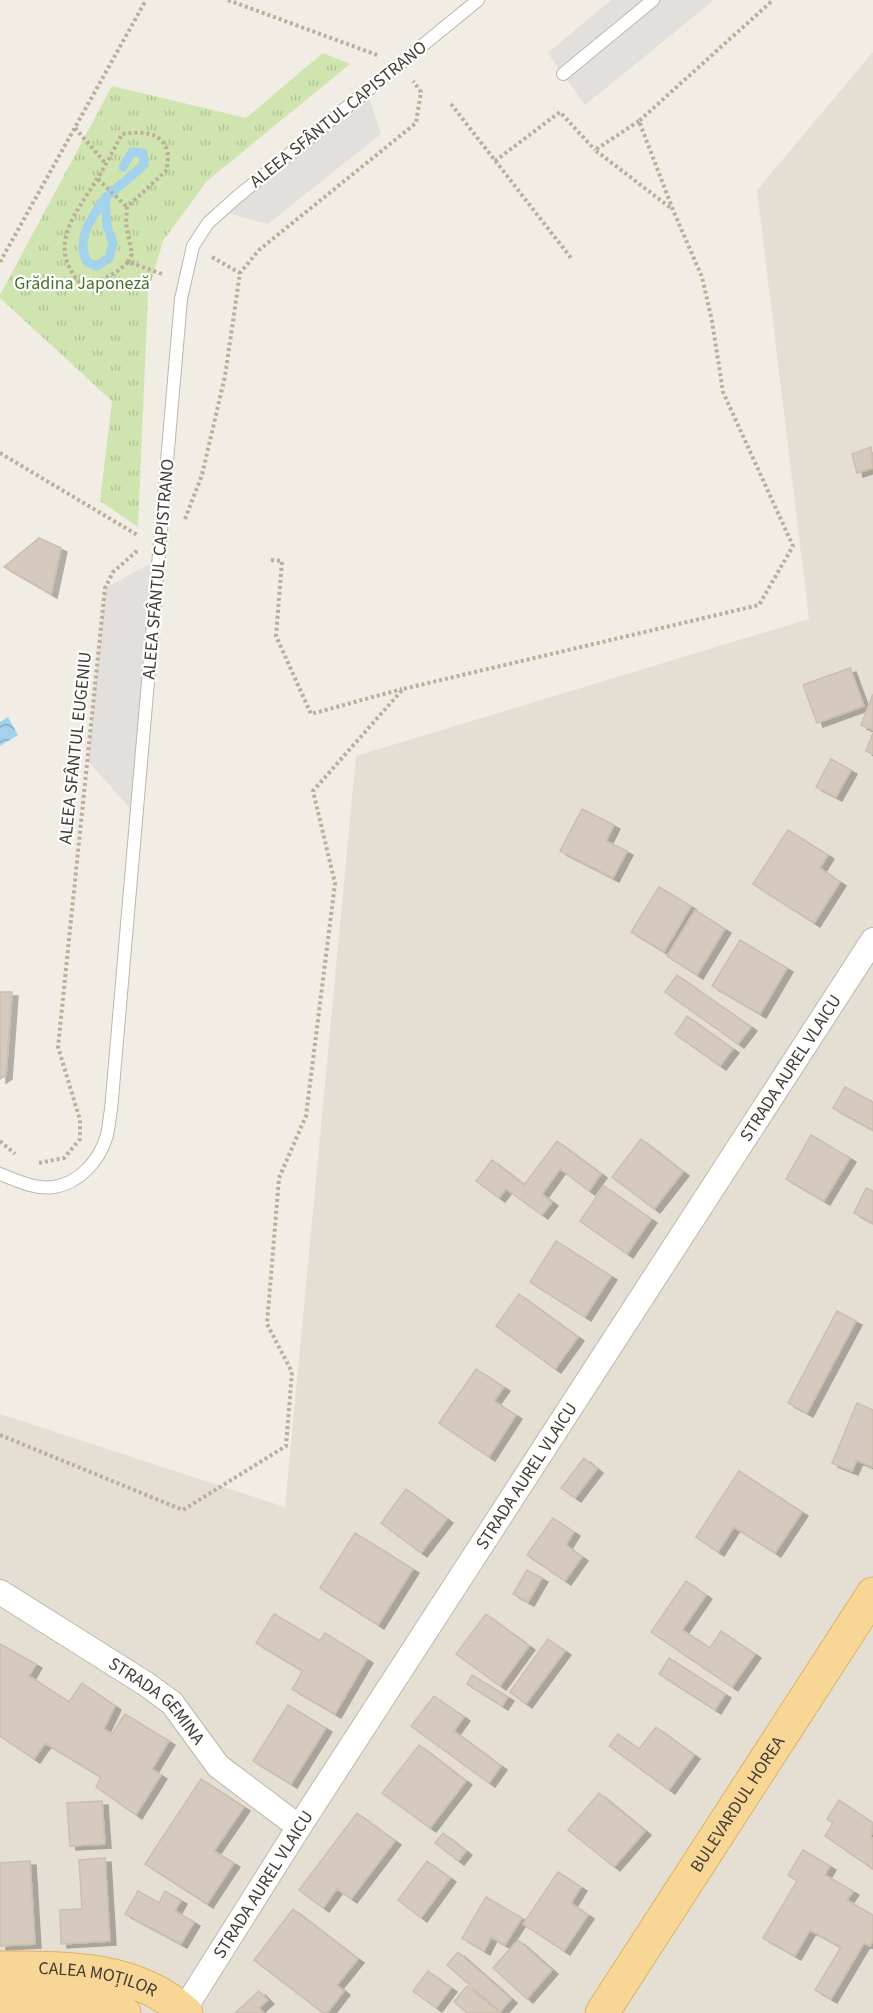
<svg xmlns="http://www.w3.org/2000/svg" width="873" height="2013" font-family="'Source Sans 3',sans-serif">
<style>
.residential{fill:#e5ded3}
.park{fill:url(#park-tufts)}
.parking{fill:#e2dfdc}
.water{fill:url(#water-waves)}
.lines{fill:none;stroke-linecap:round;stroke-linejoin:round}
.stream{stroke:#a3d2ec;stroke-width:9}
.building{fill:#d5cabd;stroke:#ccbfae;stroke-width:1.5;filter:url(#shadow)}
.service-casing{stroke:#bfb6aa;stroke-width:14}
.minor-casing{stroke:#bfb6aa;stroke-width:26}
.primary-casing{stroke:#dcb267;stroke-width:35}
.path{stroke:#bdae99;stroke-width:4;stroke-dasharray:3 3;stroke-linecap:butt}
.service{stroke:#fff;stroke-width:12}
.minor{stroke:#fff;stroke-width:24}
.primary{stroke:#f8d796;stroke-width:33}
.labels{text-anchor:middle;stroke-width:4.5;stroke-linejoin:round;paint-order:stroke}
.street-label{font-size:18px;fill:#433c34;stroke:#fff}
.park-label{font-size:18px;fill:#4a712b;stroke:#fff}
</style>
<defs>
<pattern id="park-tufts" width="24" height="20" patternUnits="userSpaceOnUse" patternTransform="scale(1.5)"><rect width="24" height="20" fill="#cfe4af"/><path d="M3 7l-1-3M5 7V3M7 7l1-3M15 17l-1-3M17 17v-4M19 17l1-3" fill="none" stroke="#b3c497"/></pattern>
<pattern id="water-waves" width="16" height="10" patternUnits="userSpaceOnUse" patternTransform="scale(1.5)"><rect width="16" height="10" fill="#a3d2ec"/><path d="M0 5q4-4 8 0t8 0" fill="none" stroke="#86acc0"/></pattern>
<filter id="shadow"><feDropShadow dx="6" dy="4" stdDeviation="0" flood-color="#0004"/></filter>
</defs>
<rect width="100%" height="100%" fill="#f1ece4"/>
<path class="residential" d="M 873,52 L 873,2013 L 0,2013 L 0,1414 L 285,1507 L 356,756 L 809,619 L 757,190 Z"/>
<path class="park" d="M 323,53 L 350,64 L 207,181 L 163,241 L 148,292 L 138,527 L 100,501 L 112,401 L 0,298 L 0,295 L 112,86 L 246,118 Z"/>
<path class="parking" d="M 611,0 L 714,0 L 585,105 L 548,53 Z
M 367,91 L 381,134 L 268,224 L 221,211 Z
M 159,559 L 136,815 L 88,761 L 105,588 Z"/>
<path class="water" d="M 8,717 L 18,735 L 0,746 L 0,722 Z"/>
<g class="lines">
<path class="stream" d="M 105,198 C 92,218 75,238 87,262 L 97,266 L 109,258 L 113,243 L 107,226 L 105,198 L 144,165 L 143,153 L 132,152 L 123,167"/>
</g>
<path class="building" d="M 871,447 L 873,468 L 857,473 L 852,454 Z
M 39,538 L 61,548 L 51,594 L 4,567 Z
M 850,668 L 864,706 L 817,723 L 803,685 Z
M 873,694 L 873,730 L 861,725 Z
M 873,733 L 873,754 L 866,751 Z
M 831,759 L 851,770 L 836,797 L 816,787 Z
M 582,809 L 614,825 L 606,841 L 627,851 L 613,878 L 560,851 Z
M 788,830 L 828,855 L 820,868 L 840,882 L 814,923 L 753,884 Z
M 659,887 L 691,906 L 664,952 L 631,932 Z
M 695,910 L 725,929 L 697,975 L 667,956 Z
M 740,940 L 787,968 L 760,1014 L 712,986 Z
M 677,975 L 751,1027 L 738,1044 L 665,992 Z
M 0,992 L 12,992 L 6,1075 L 0,1079 Z
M 687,1016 L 733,1049 L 720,1066 L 675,1034 Z
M 845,1087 L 873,1102 L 873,1130 L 833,1108 Z
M 811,1135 L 850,1158 L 824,1201 L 786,1179 Z
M 641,1139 L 683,1172 L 654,1209 L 612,1177 Z
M 557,1141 L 601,1174 L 589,1191 L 560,1169 L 542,1194 L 552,1202 L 542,1215 L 506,1189 L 499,1198 L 476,1181 L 492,1160 L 524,1185 Z
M 604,1186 L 651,1219 L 627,1254 L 580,1221 Z
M 866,1188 L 873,1191 L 873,1223 L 854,1213 Z
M 556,1241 L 611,1276 L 585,1317 L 530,1282 Z
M 519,1294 L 578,1337 L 555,1369 L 496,1326 Z
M 837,1311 L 856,1321 L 807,1413 L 788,1403 Z
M 476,1369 L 504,1387 L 494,1401 L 516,1415 L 489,1457 L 439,1423 Z
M 857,1403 L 873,1410 L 873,1464 L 872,1467 L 857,1460 L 852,1471 L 832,1463 Z
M 584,1458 L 597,1469 L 575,1498 L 561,1488 Z
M 739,1471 L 802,1512 L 775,1553 L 734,1527 L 718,1552 L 696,1537 Z
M 406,1489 L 447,1519 L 421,1553 L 381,1523 Z
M 553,1518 L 574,1532 L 566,1545 L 582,1557 L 565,1581 L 527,1555 Z
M 355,1533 L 413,1569 L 378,1625 L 320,1588 Z
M 527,1570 L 542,1578 L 528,1602 L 513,1594 Z
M 686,1581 L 706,1595 L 682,1630 L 710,1648 L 721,1631 L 755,1654 L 732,1687 L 651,1632 Z
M 274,1614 L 320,1641 L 325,1633 L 367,1659 L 335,1714 L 292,1689 L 303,1671 L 256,1643 Z
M 486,1614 L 529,1646 L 500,1686 L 456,1654 Z
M 548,1639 L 565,1651 L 526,1704 L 510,1692 Z
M 0,1644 L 36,1664 L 29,1676 L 69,1702 L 82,1683 L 115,1706 L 104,1729 L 112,1734 L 125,1714 L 169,1741 L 152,1769 L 161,1775 L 136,1815 L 96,1787 L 101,1777 L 45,1743 L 34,1759 L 0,1736 Z
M 669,1658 L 725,1694 L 715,1710 L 659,1674 Z
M 472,1675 L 508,1697 L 502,1706 L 467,1684 Z
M 434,1696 L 464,1717 L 454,1731 L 501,1766 L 489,1783 L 411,1726 Z
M 288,1705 L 326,1728 L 291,1784 L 253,1761 Z
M 656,1727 L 694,1755 L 669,1790 L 609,1746 L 618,1734 L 639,1749 Z
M 419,1745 L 466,1781 L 430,1828 L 382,1793 Z
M 201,1779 L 244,1807 L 214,1851 L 234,1863 L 207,1904 L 145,1864 Z
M 599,1793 L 645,1831 L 614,1867 L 568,1830 Z
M 839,1800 L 873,1823 L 871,1837 L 873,1838 L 873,1869 L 825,1836 L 833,1823 L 827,1819 Z
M 102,1801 L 105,1844 L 70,1846 L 67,1803 Z
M 357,1813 L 395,1841 L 351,1899 L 337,1889 L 323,1908 L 299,1890 Z
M 443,1833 L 466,1851 L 458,1861 L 435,1843 Z
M 803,1850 L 830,1866 L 825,1875 L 853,1891 L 847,1900 L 873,1915 L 873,1940 L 870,1946 L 864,1943 L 831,1999 L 815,1990 L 841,1947 L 810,1930 L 795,1956 L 763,1938 L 797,1881 L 788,1875 Z
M 105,1858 L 110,1941 L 61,1944 L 60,1910 L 82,1909 L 79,1860 Z
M 30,1861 L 35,1944 L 0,1946 L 0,1863 Z
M 427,1861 L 450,1878 L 421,1918 L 398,1900 Z
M 558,1872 L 581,1887 L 571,1903 L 588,1915 L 564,1951 L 523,1924 Z
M 138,1891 L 159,1903 L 165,1891 L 181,1900 L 175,1911 L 194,1922 L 181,1944 L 125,1914 Z
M 486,1897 L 522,1918 L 505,1945 L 491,1937 L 484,1951 L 462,1938 Z
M 293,1909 L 358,1959 L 337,1985 L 344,1991 L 327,2013 L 323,2013 L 254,1960 Z
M 518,1940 L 552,1970 L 527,1999 L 493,1968 Z
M 458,1952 L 511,1999 L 500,2012 L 447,1965 Z
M 428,1971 L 451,1988 L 436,2008 L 413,1991 Z
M 467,1986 L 501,2013 L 467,2013 L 454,2002 Z
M 259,1991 L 268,2000 L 259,2008 L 264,2013 L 235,2013 Z"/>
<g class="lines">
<g class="service-casing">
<path id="service" d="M 563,74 L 653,0
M 0,1174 C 16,1180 36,1190 54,1187 C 79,1183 99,1161 106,1138 C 109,1130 109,1119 111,1110 L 181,299 L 193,246 L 208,223 L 237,197 L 478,0"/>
</g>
<g class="minor-casing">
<g id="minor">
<path id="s1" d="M 0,1592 L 146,1684 L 172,1703 L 218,1766 L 299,1827"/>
<path id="s2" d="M 182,2013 L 299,1827 L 873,940"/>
</g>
</g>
<g class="primary-casing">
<g id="primary">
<path id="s3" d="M 0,1968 C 65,1968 135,1966 186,2013"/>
<path d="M 0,1997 C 42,1996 85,1994 124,2013"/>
<path id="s4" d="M 602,2013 L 873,1594"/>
</g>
</g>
<path class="path" d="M 228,0 L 377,55
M 451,104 L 571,258
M 639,121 L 595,150 L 672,209
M 75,128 L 106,164
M 495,161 L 560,112 L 595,150
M 98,179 L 127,207
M 212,257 L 240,273
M 0,262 L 146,0
M 128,262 L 132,254 L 126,224 L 127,207 L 167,170 C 167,164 169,156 167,150 C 160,130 139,132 122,134 C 114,149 106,165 97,179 C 76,214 46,245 80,283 C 100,282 114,276 128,262 L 162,274
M 0,453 L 139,536
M 185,519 L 202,475 L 225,376 L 240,273 L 259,250 L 416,123 L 421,92 L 413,81
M 271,560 L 282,561 L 276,636 L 311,714 L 402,689
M 0,1141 L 15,1154
M 39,1163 L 64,1158 L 80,1139 L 80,1120 L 58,1047 L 105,588 L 113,572 L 138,550
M 0,1435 L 183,1510 L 286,1446 L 292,1372 L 267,1324 L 279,1178 L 306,1116 L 335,883 L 313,791 L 403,689 L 759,605 L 793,546 L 723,392 L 712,321 L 702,277 L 673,210 L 639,121 L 773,0"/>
<use href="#service" class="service"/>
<use href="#minor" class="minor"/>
<use href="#primary" class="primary"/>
</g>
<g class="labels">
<g class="street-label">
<text transform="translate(338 114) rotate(-39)" y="6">ALEEA SFÂNTUL CAPISTRANO</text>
<text transform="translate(158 569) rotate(-85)" y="6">ALEEA SFÂNTUL CAPISTRANO</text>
<text transform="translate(75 748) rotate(-84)" y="6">ALEEA SFÂNTUL EUGENIU</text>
<text dy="6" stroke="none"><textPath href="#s2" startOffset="1124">STRADA AUREL VLAICU</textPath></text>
<text dy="6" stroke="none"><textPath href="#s2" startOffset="638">STRADA AUREL VLAICU</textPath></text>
<text dy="6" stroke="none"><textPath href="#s1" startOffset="192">STRADA GEMINA</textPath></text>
<text dy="6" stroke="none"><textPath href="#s4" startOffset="249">BULEVARDUL HOREA</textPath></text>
<text dy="6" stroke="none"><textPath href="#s2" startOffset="152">STRADA AUREL VLAICU</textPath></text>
<text dy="6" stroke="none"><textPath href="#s3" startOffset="99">CALEA MOȚILOR</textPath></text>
</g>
<g class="park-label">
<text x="82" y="289">Grădina Japoneză</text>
</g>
</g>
</svg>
